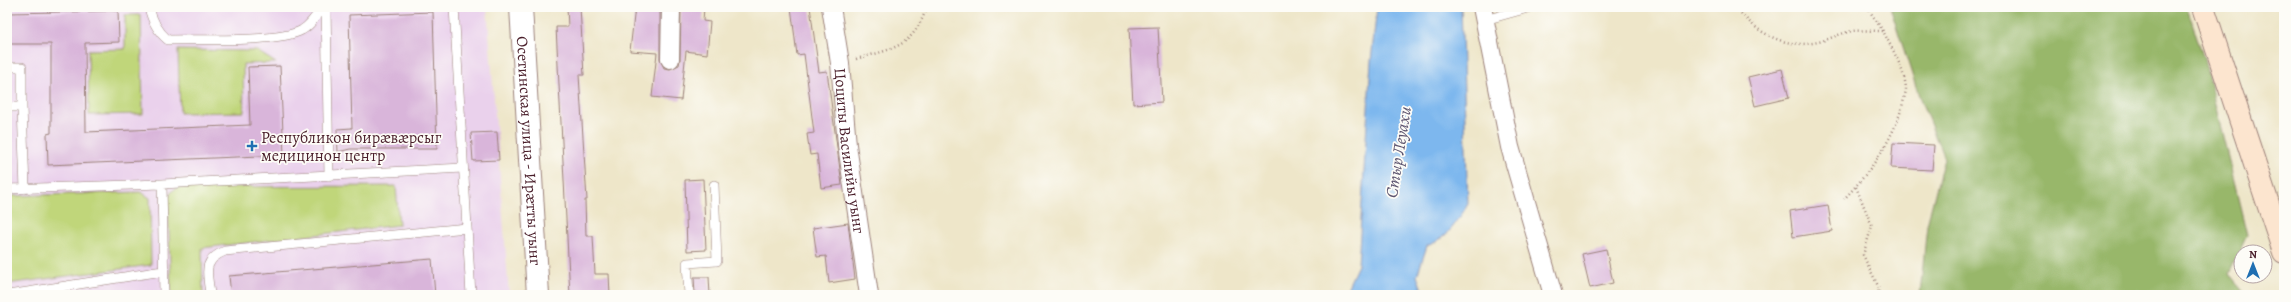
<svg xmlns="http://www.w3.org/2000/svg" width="2291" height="302" font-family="Alegreya,serif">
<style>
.built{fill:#ead1ec}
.green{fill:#c0d67a;stroke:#857a52}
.forest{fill:#98b76a;stroke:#716b4a}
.water{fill:#7db7ee;stroke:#646b8c}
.building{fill:#d9b5da}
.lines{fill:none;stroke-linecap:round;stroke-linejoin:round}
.service-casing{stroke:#9c827a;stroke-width:10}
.minor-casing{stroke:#9c827a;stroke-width:20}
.tertiary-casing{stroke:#9c827a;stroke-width:24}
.secondary-casing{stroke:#9c827a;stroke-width:24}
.path{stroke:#9c827a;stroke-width:2.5;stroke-dasharray:1 3;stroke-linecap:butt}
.service{stroke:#fff;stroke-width:9}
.minor{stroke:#fff;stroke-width:18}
.tertiary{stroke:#fff;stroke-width:22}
.secondary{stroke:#fce5cf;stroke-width:22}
.poi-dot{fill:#1f6fb2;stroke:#fdfcf7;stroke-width:1.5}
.labels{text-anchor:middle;stroke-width:3.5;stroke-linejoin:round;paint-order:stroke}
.poi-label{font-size:16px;fill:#4a1f2b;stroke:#fdfcf7;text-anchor:start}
.street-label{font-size:16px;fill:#4a1f2b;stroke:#fdfcf7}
.water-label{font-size:17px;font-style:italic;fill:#5c546f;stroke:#fdfcf7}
</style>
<rect width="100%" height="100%" fill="#fdfcf7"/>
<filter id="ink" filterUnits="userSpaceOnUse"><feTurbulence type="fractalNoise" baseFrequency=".025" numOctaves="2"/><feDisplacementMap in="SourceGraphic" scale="8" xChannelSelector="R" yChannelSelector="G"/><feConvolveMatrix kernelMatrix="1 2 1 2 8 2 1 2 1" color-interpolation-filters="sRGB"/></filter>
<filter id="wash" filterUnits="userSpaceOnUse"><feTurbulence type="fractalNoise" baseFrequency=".012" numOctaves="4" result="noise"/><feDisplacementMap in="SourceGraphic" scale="16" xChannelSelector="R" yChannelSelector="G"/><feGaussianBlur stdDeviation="0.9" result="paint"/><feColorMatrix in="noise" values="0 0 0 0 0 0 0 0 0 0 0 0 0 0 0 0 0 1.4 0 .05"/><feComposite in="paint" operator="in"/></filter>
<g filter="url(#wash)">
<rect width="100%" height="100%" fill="#eee6c9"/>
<path class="built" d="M 7,7 L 487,7 L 509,295 L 7,295 Z"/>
<path class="green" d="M 125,15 L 141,15 L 143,114 L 89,115 L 88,50 L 125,49 Z
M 178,50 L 257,51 L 276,63 L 243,64 L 244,112 L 180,113 Z
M 396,186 L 399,225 L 202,248 L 203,295 L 171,295 L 168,198 L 172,191 L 178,187 Z
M 141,192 L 150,198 L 151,265 L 7,284 L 7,196 Z"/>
<path class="forest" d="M 1890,7 L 2187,7 L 2204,59 L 2247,235 L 2229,274 L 2247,295 L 1920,295 L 1927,225 L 1944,158 L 1919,96 Z"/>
<path class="water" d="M 1377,7 L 1461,7 L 1468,204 C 1457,222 1448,238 1427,246 L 1417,276 L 1424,295 L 1344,295 L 1358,265 L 1371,61 Z"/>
<g id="blocks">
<path class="building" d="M 567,7 L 580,7 L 584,75 L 579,75 L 587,200 L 585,200 L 586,236 L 593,236 L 595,274 L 609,274 L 610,295 L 570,295 L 556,27 L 568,27 Z
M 635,7 L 660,7 L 660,59 L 664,68 L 670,69 L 679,65 L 680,60 L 681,7 L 704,7 L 703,21 L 710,22 L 707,54 L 686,51 L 681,100 L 652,97 L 657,53 L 630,51 Z
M 791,7 L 810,7 L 819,72 L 827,71 L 842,185 L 821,188 L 817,154 L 810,155 L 807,134 L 814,133 L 804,54 L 797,55 Z
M 118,11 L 119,42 L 85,43 L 86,132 L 250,125 L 248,67 L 280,66 L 284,155 L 48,165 L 47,134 L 51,133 L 51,44 L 7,44 L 7,13 Z
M 433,12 L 437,149 L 350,149 L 338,152 L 337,129 L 352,128 L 349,15 Z
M 1158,27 L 1162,102 L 1133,104 L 1129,28 Z
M 1782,69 L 1789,98 L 1755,106 L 1748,77 Z
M 497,132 L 499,160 L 473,161 L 471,133 Z
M 1893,143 L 1934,145 L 1932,170 L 1891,168 Z
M 703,179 L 706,250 L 687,251 L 685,180 Z
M 1828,205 L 1832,231 L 1793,237 L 1790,211 Z
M 848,223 L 855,279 L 829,283 L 826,256 L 817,257 L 813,228 Z
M 1606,249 L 1613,283 L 1590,288 L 1582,254 Z
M 432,259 L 435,295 L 231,295 L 229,276 Z
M 694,277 L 709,277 L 710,295 L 695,295 Z"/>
</g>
</g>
<g filter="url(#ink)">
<use href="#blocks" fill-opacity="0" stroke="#9c827a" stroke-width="1"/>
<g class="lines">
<g class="service-casing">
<path id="service" d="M 149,7 C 152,21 157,31 168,40 C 197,39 280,43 302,30 C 311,25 317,15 322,7
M 326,7 L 329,176
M 454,7 L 471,295
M 1485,20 L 1531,7
M 7,67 L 22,67 L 22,107
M 7,107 L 22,107 L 25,189
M 162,184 L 164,295
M 7,189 L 162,184 L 463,168
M 8,295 L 163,271
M 210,295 C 208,273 201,261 225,251 L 467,228
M 689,295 L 687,263 L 717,261 L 714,185"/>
</g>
<g class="minor-casing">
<g id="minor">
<path id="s1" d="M 831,7 L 840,63 L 847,145 L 869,295"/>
<path d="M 1482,7 L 1510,147 L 1553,295"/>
<path d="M 670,59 L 671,7"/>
</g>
</g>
<g class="tertiary-casing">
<g id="tertiary">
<path id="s2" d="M 521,7 L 538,295"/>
</g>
</g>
<g class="secondary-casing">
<path id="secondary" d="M 2203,7 L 2284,252"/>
</g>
<path class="path" d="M 1736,7 C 1756,34 1788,51 1822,41 C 1832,38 1841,33 1852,31 C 1862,30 1873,31 1883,31 C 1892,49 1904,68 1906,88 C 1906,92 1904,98 1903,103 C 1894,139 1870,172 1844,199
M 1867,7 L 1883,31
M 856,59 C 895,48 912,48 927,7
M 1856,187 L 1872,226 L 1863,255 L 1879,288 L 1878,295
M 7,212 L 11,201"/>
<use href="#service" class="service"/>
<use href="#minor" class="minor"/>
<use href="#tertiary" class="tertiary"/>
<use href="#secondary" class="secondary"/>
</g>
</g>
<path class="poi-dot" d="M250 140h4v4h4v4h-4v4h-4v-4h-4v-4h4z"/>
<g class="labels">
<g class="poi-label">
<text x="261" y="143">Республикон бирæвæрсыг<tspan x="261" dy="18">медицинон центр</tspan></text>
</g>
<g class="street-label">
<text dy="6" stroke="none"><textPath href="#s2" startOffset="144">Осетинская улица - Ирæтты уынг</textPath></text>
<text dy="6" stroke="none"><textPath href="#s1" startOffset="145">Цоциты Василийы уынг</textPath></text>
</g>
<g class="water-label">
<text transform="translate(1398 152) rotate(-81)" y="6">Стыр Леуахи</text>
</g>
</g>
<rect width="2291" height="302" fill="none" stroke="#fdfcf7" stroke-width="24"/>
<g transform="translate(2253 264)"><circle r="19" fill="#fdfcf7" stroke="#b5a4a5"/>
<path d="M0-3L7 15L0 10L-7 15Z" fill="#1f6fb2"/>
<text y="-6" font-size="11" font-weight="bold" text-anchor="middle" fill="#4a1f2b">N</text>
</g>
</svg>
